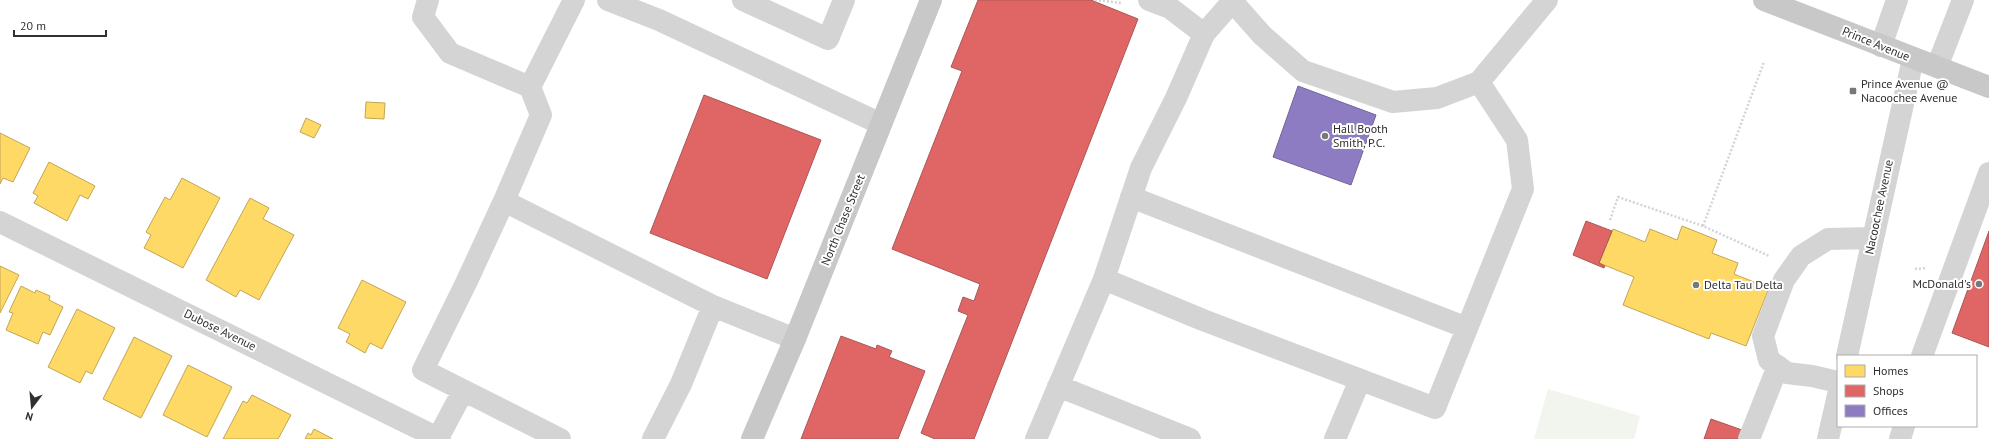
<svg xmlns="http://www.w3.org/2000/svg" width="1989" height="439" font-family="'PT Sans',sans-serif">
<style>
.green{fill:#f1f5ed}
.homes{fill:#ffd966;stroke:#c1a656}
.shops{fill:#e06666;stroke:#ab5656}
.offices{fill:#8e7cc3;stroke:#726597}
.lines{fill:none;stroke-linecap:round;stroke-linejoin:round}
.path{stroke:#d4d4d4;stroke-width:2.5;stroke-dasharray:2 2;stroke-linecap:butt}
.minor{stroke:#d4d4d4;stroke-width:22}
.major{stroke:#c8c8c8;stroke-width:22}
.poi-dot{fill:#787878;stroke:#fff;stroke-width:1.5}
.labels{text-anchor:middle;stroke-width:4;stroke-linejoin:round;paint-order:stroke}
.street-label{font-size:12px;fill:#303030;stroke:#fff}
.poi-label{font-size:12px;fill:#303030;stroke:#fff;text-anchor:start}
</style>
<rect width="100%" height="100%" fill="#fff"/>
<path class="green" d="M 1548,389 L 1640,416 L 1634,439 L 1534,439 Z"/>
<path class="homes" d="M 366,102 L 385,103 L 384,119 L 365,118 Z
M 306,118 L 321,125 L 314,138 L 300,132 Z
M 0,133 L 30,148 L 13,182 L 3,178 L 0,184 Z
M 49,162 L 95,186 L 88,199 L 80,195 L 67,221 L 34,203 L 38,196 L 33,193 Z
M 182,178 L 220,198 L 183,268 L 144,248 L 151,235 L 146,232 L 165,197 L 170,200 Z
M 250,198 L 269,208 L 263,219 L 294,235 L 259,300 L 240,290 L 236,297 L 206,280 Z
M 1682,226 L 1717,240 L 1712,253 L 1738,263 L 1734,274 L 1769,288 L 1746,346 L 1711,333 L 1709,339 L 1623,305 L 1634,277 L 1599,263 L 1613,229 L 1645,242 L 1650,229 L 1677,240 Z
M 0,266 L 19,275 L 0,313 Z
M 362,280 L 406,302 L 382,349 L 370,343 L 365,353 L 346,342 L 350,334 L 338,328 Z
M 21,286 L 35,293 L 36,290 L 50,296 L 49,300 L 63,307 L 50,335 L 43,332 L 38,344 L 6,330 L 13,313 L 9,312 Z
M 77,309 L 115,328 L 92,374 L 86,371 L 80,383 L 48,367 Z
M 134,337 L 172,356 L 141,418 L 103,399 Z
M 188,365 L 232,387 L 207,437 L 163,415 Z
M 252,395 L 291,415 L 278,439 L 223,439 L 243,401 L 247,403 Z
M 314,429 L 333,439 L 305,439 L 308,433 L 311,435 Z"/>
<path class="shops" d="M 978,0 L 1091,0 L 1138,19 L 974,439 L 935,439 L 921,433 L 968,315 L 958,311 L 963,297 L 974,301 L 980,284 L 892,249 L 962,71 L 951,67 Z
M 704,95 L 821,140 L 767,279 L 650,233 Z
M 1586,221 L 1612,231 L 1599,263 L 1605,266 L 1604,268 L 1573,255 Z
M 1989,231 L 1989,347 L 1952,333 Z
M 841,336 L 876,349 L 877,345 L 892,351 L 889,357 L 925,371 L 898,439 L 801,439 Z
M 1711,419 L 1742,430 L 1739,439 L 1704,439 Z"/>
<path class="offices" d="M 1298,86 L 1376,115 L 1351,185 L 1273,157 Z"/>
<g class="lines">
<path class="path" d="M 1095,0 L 1122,3
M 1610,220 L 1618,197 L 1703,226 L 1769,256
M 1703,226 L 1764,62
M 1915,269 L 1926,268"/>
<path class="minor" d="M 428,0 L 423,17 L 450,53 L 530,87 L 541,115 L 504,201
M 608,0 L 659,20 L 881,124
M 743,0 L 828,39 L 844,0
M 1149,0 L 1170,8 L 1204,34
M 1231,0 L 1262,35 L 1303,71 L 1393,102 L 1437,98 L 1479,82 L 1547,0
M 1232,2 L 1204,34 L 1176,98 L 1141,168 L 1104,279 L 1203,320 L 1435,408 L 1523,189 L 1517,140 L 1479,82
M 1881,46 L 1897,0
M 1937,67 L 1963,0
M 530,87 L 574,0
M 1131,197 L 1467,328
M 0,222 L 440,439
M 713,306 L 795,339
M 1847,356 L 1913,59
M 1922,356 L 1989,173
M 1838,382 L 1812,376 L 1787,373 L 1769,360 L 1763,336 L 1784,280 L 1801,256 L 1828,239 L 1872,238
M 1058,386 L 1190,439
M 438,438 L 463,391
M 560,439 L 423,370 L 466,283 L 504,201 L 713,306 L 681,384 L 653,439
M 1036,439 L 1104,279
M 1335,439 L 1360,380
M 1749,439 L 1778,366
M 1828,439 L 1838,395
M 1900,439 L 1904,426"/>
<path class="major" d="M 1764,0 L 1989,87
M 752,439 L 795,339 L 931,0"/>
</g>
<g class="poi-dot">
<rect x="1849" y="87" width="8" height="8" rx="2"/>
<circle cx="1325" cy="136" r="4"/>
<circle cx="1979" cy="284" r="4"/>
<circle cx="1696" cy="285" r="4"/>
</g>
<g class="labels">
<g class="street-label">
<text transform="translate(1876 44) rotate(22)" y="4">Prince Avenue</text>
<text transform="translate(1879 207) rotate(-78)" y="4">Nacoochee Avenue</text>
<text transform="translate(843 220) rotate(-68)" y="4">North Chase Street</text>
<text transform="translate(220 330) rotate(26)" y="4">Dubose Avenue</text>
</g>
<g class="poi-label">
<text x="1861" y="88">Prince Avenue @<tspan x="1861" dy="14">Nacoochee Avenue</tspan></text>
<text x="1333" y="133">Hall Booth<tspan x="1333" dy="14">Smith, P.C.</tspan></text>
<text x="1971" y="288" text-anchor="end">McDonald's</text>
<text x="1704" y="289">Delta Tau Delta</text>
</g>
</g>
<rect x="1837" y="355" width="140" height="72" fill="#ffffff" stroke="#acacac"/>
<rect x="1845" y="365" width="20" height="12" fill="#ffd966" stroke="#acacac"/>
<text x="1873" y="375" font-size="12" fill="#303030">Homes</text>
<rect x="1845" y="385" width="20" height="12" fill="#e06666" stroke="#acacac"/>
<text x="1873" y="395" font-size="12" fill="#303030">Shops</text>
<rect x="1845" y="405" width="20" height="12" fill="#8e7cc3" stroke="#acacac"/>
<text x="1873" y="415" font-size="12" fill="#303030">Offices</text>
<g transform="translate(32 407) rotate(196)" stroke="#ffffff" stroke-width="3" paint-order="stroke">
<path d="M0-3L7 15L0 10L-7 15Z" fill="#303030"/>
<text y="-6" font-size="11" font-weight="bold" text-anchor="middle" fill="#303030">N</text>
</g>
<path d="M14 30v6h92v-6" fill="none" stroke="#303030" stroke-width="2"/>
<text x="20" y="30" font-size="12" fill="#303030" stroke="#ffffff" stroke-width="3" paint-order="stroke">20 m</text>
</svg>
